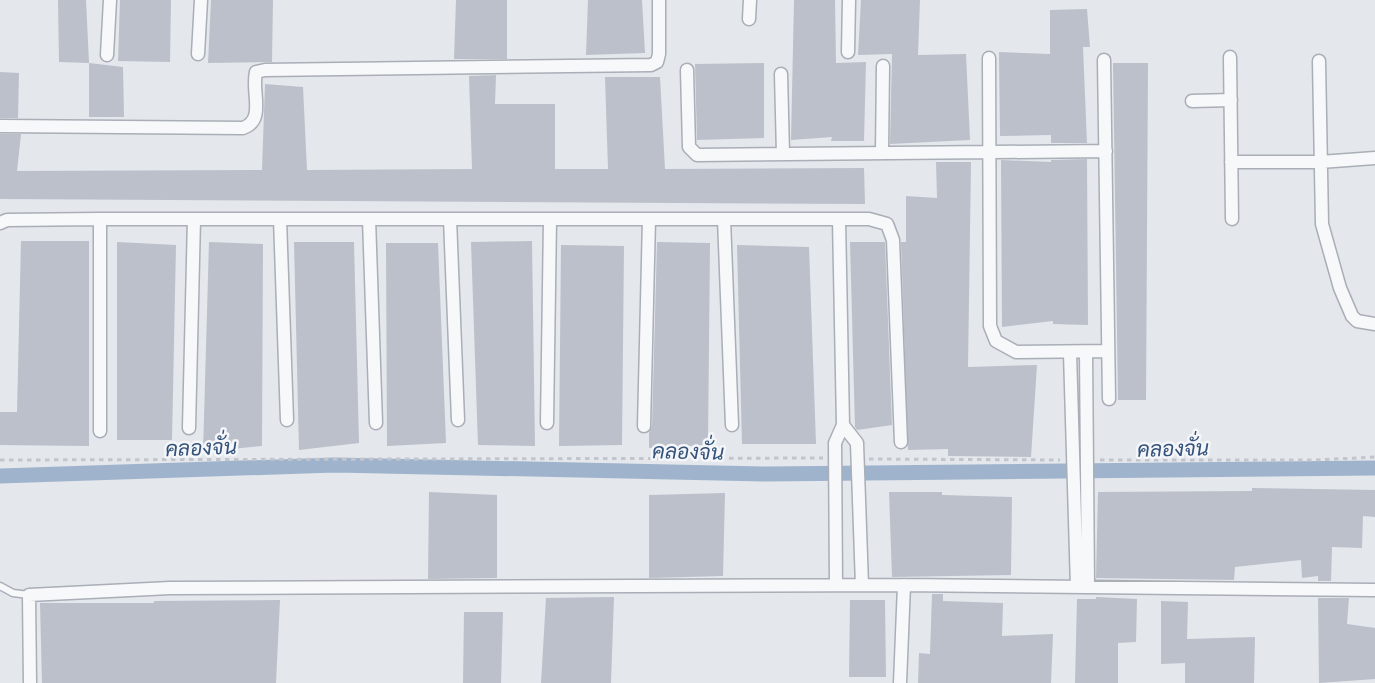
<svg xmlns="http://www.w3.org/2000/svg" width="1375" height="683" font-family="'Sofia Sans Condensed',Sarabun,sans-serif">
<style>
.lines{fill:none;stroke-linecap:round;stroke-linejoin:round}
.canal{stroke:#9fb4cc;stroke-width:15}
.building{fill:#bbc0ca}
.lane-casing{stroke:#a9aeb7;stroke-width:9}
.street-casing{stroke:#a9aeb7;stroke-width:15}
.path{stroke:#c2c5cb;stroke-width:3;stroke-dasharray:4.5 4.5;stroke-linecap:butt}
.lane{stroke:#f7f8fa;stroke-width:6}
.street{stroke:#f7f8fa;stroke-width:12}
.labels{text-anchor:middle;stroke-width:5;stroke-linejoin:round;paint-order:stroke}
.water-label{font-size:21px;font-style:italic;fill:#34527a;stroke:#f4f6f9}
</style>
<rect width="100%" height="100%" fill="#e4e7ec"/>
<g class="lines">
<path class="canal" d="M 0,476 L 335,465 L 767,474 L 1375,468"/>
</g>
<path class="building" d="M 58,0 L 86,0 L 89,63 L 59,62 Z
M 120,0 L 171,0 L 170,62 L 118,61 Z
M 211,0 L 273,0 L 272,62 L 208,63 Z
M 456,0 L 507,0 L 507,59 L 454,59 Z
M 588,0 L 642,0 L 645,53 L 586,55 Z
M 794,0 L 835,0 L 836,63 L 866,62 L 864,141 L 831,141 L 832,137 L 791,140 Z
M 861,0 L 920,0 L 918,55 L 966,54 L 970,140 L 890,144 L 892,54 L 858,55 Z
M 1087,9 L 1090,47 L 1083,47 L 1087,143 L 1051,143 L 1051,135 L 1000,136 L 999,52 L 1050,54 L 1050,10 Z
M 89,63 L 123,67 L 124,117 L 89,117 Z
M 764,63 L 764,138 L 697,140 L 695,64 Z
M 1113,63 L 1148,63 L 1146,400 L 1118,400 Z
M 0,72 L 19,73 L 18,118 L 0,118 Z
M 496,75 L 495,104 L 555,104 L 555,169 L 608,169 L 605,77 L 660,77 L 665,169 L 864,168 L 865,204 L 0,199 L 0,134 L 21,134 L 17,171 L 262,170 L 265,84 L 303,87 L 307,170 L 472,169 L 469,76 Z
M 1087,159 L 1088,325 L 1053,324 L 1053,321 L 1002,327 L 1001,160 L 1051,162 L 1051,160 Z
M 936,162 L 971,162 L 968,367 L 1037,365 L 1031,457 L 948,456 L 948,449 L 908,450 L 901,242 L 906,242 L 906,196 L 937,198 Z
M 21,241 L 89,241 L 89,446 L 0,445 L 0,412 L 17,412 Z
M 532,241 L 535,446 L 478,445 L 471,242 Z
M 117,242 L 176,245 L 172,440 L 117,440 Z
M 209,242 L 263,244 L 262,446 L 203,452 Z
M 294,242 L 354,242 L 359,443 L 299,450 Z
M 657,242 L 710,243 L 708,445 L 649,448 L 649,432 L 652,426 Z
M 850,242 L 885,242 L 892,425 L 857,430 L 855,427 Z
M 386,243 L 438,243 L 446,443 L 387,446 Z
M 561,245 L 624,246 L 622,445 L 559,446 Z
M 737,245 L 809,247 L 816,444 L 742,444 Z
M 1252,488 L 1375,490 L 1375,517 L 1363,516 L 1362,548 L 1332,547 L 1331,581 L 1318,581 L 1318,576 L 1302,578 L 1301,560 L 1235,567 L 1234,580 L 1096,578 L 1098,492 L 1252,491 Z
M 429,492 L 497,495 L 497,578 L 428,579 Z
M 889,492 L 942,492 L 942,495 L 1012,497 L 1011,575 L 892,577 Z
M 725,493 L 723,576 L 649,578 L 649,495 Z
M 932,594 L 943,594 L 943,601 L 1003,603 L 1002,636 L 1053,634 L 1051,683 L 918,683 L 919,653 L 930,654 Z
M 614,597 L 611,683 L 541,683 L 546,598 Z
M 1096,597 L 1137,599 L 1136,642 L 1118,643 L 1118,683 L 1075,683 L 1077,599 L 1096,599 Z
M 1318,598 L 1349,598 L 1347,624 L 1375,628 L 1375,679 L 1319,683 Z
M 280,600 L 276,683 L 42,683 L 40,603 L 154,603 L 154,601 Z
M 850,600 L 885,600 L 886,677 L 849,677 Z
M 1161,601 L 1188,602 L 1187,639 L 1255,637 L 1254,683 L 1185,683 L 1185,663 L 1161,664 Z
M 464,612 L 503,612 L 501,683 L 463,683 Z"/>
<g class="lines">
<g class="lane-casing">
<path id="lane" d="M 0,586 L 13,593 L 29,595"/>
</g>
<g class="street-casing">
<path id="street" d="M 749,19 L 750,0
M 848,52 L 849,0
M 198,54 L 201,0
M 107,55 L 110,0
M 1230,57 L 1232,219
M 989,58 L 990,326 L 996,341 L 1016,352 L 1108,351
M 1104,60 L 1109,399
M 1319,61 L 1322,224 L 1340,288 L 1352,316 L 1357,321 L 1375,324
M 687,70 L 689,147 L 697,155 L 1106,151
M 781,74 L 783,154
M 1192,101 L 1231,100
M 0,126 L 243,128 C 266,120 251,92 256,72 L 265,70 L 651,65 L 657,62 L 659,54 L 659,0
M 882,152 L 883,66
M 1231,162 L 1320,162 L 1375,158
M 280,219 L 287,420
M 369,219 L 376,423
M 450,219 L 458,420
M 724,219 L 732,425
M 839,219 L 843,425
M 0,223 L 7,220 L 100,219 L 869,219 L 887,224 L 893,240 L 901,442
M 1086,352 L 1088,587
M 1070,353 L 1077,587
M 547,423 L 550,219
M 644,426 L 649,219
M 189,428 L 194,219
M 100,431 L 100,219
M 836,585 L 835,443 L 843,425 L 857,443 L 862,585
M 30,683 L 29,595 L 170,588 L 904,585 L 1375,590
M 900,683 L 904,585"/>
</g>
<path class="path" d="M 869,459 L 1060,460
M 0,460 L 823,458
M 1100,460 L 1315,460 L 1375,457"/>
<use href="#lane" class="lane"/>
<use href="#street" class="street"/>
</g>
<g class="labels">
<g class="water-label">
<text transform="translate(201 448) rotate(-2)" y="7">คลองจั่น</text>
<text transform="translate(1173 449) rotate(-1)" y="7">คลองจั่น</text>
<text transform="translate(688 452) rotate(1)" y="7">คลองจั่น</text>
</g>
</g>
</svg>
